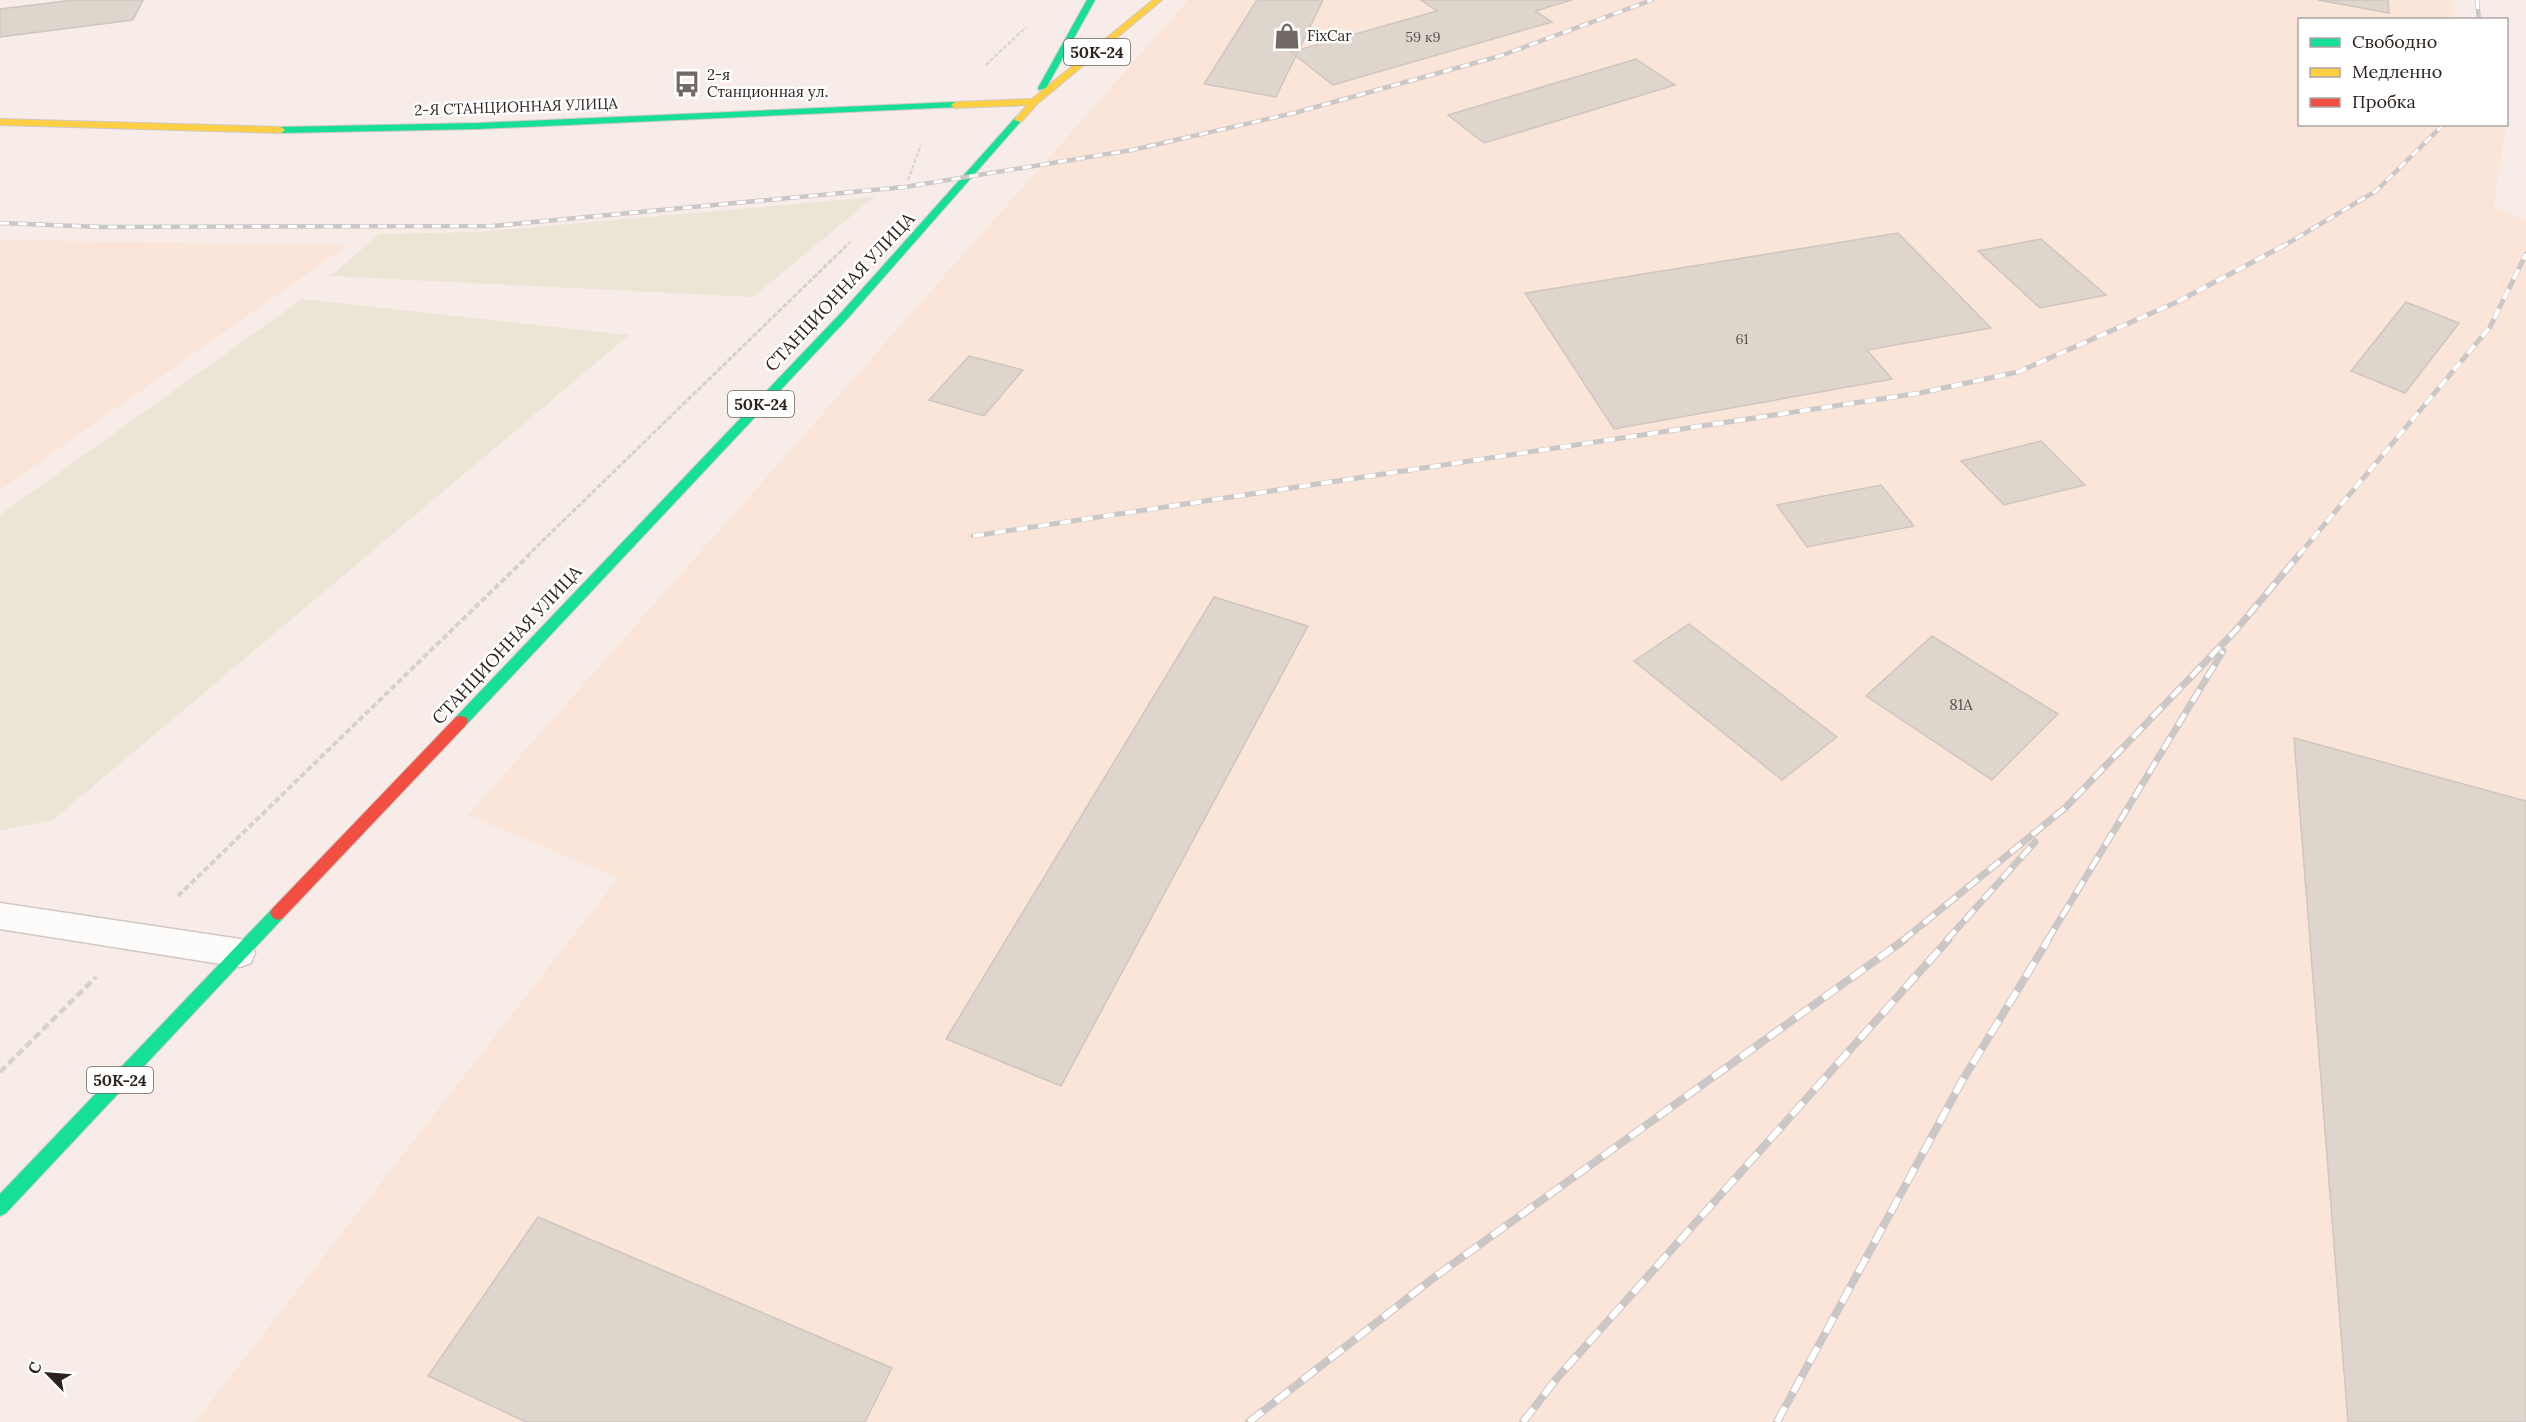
<svg xmlns="http://www.w3.org/2000/svg" width="2526" height="1422" font-family="Lora,serif">
<style>
.built{fill:#fbe5d9}
.green{fill:#ebe5d6}
.building{fill:#ded5cd;stroke:#cec6c0;stroke-width:1.5}
.lines{fill:none;stroke-linecap:round;stroke-linejoin:round}
.lane-casing{stroke:#d1c8c4;stroke-width:3}
.fast-casing{stroke:#d1c8c4;stroke-width:2}
.slow-casing{stroke:#d1c8c4;stroke-width:2}
.jam-casing{stroke:#d1c8c4;stroke-width:2}
.path-far3{stroke:#d4d1cf;stroke-width:2;stroke-dasharray:4 2;stroke-linecap:butt}
.path-far2{stroke:#d4d1cf;stroke-width:3;stroke-dasharray:5 2;stroke-linecap:butt}
.path-far1{stroke:#d4d1cf;stroke-width:4;stroke-dasharray:6 3;stroke-linecap:butt}
.path{stroke:#d4d1cf;stroke-width:4.5;stroke-dasharray:8 4;stroke-linecap:butt}
.lane{fill:#fefcfb;fill-rule:evenodd}
.fast{fill:#16e098;fill-rule:evenodd}
.slow{fill:#ffcf43;fill-rule:evenodd}
.jam{fill:#f24e42;fill-rule:evenodd}
.rail-far3-casing{stroke:#cbc7c6;stroke-width:4.5}
.rail-far2-casing{stroke:#cbc7c6;stroke-width:5}
.rail-far1-casing{stroke:#cbc7c6;stroke-width:7}
.rail-casing{stroke:#cbc7c6;stroke-width:8}
.rail-far3{stroke:#fff;stroke-width:3;stroke-dasharray:9;stroke-linecap:butt}
.rail-far2{stroke:#fff;stroke-width:4;stroke-dasharray:11;stroke-linecap:butt}
.rail-far1{stroke:#fff;stroke-width:4.5;stroke-dasharray:14;stroke-linecap:butt}
.rail{stroke:#fff;stroke-width:6;stroke-dasharray:17;stroke-linecap:butt}
.labels{text-anchor:middle;stroke-width:5;stroke-linejoin:round;paint-order:stroke}
.far-number-label{font-size:14px;fill:#5a514c}
.far-poi-label{font-size:15px;fill:#2c231e;stroke:#fff;text-anchor:start}
.far-street-label{font-size:15px;fill:#2c231e;stroke:#fff}
.number-label{font-size:15px;fill:#5a514c}
.shield{fill:#fff;stroke:#6b6562;stroke-width:1.5}
.shield-label{font-size:16px;font-weight:bold;fill:#2c231e}
.street-label{font-size:18px;fill:#2c231e;stroke:#fff}
</style>
<rect width="100%" height="100%" fill="#f7ece7"/>
<path class="built" d="M 1188,0 L 2452,0 L 2453,19 L 2300,20 L 2300,124 L 2506,125 L 2494,207 L 2526,220 L 2526,1422 L 195,1422 L 618,878 L 468,815 Z
M 0,240 L 348,245 L 0,490 Z"/>
<path class="green" d="M 874,197 L 753,297 L 331,276 L 379,234 L 480,232 Z
M 302,299 L 629,335 L 53,820 L 0,831 L 0,515 Z"/>
<path class="building" d="M 74,0 L 143,0 L 133,20 L 0,37 L 0,9 Z
M 1257,0 L 1323,0 L 1276,97 L 1204,84 Z
M 1421,0 L 1572,0 L 1535,11 L 1552,22 L 1333,85 L 1291,52 L 1437,11 Z
M 2318,0 L 2388,0 L 2389,13 Z
M 1636,59 L 1675,85 L 1484,143 L 1448,115 Z
M 1898,233 L 1991,328 L 1867,350 L 1892,379 L 1614,429 L 1525,293 Z
M 2041,239 L 2106,295 L 2040,308 L 1978,251 Z
M 2406,302 L 2459,323 L 2405,393 L 2351,371 Z
M 969,356 L 1023,370 L 984,416 L 929,400 Z
M 2041,441 L 2085,485 L 2004,505 L 1961,461 Z
M 1881,485 L 1914,526 L 1807,547 L 1777,505 Z
M 1214,597 L 1308,626 L 1061,1086 L 946,1039 Z
M 1689,624 L 1837,737 L 1782,780 L 1634,661 Z
M 1932,636 L 2058,714 L 1992,780 L 1866,696 Z
M 2294,738 L 2526,801 L 2526,1422 L 2348,1422 Z
M 538,1217 L 892,1368 L 865,1422 L 526,1422 L 428,1376 Z"/>
<g class="lines">
<g class="lane-casing">
<path id="lane" d="M 0,903 L 240,939 L 251,943 L 255,953 L 251,963 L 240,967 L 0,929 Z"/>
</g>
<g class="fast-casing">
<path id="fast" d="M 1087,0 L 1095,0 L 1046,88 L 1039,90 L 1038,88 Z
M 955,102 L 959,105 L 958,107 L 478,129 L 281,133 L 277,130 L 281,127 L 478,123 Z
M 1015,118 L 1022,120 L 848,318 L 466,725 L 456,725 L 454,721 L 456,717 L 840,314 Z
M 278,906 L 283,908 L 286,913 L 283,918 L 6,1213 L 0,1216 L 0,1194 L 273,908 Z"/>
</g>
<g class="slow-casing">
<path id="slow" d="M 1153,0 L 1162,0 L 1037,104 L 1021,122 L 1014,120 L 1027,105 L 955,108 L 951,105 L 955,102 L 1032,99 Z
M 0,119 L 281,127 L 285,130 L 281,133 L 0,125 Z"/>
</g>
<g class="jam-casing">
<path id="jam" d="M 461,716 L 466,717 L 468,721 L 466,725 L 283,918 L 278,920 L 273,918 L 270,913 L 273,908 L 456,717 Z"/>
</g>
<path class="path-far3" d="M 986,65 L 1026,27
M 908,180 L 921,145
M 844,248 L 850,242"/>
<path class="path-far2" d="M 527,556 L 846,246"/>
<path class="path-far1" d="M 178,896 L 529,555"/>
<path class="path" d="M 0,1072 L 96,977"/>
<use href="#lane" class="lane"/>
<use href="#fast" class="fast"/>
<use href="#slow" class="slow"/>
<use href="#jam" class="jam"/>
<g class="rail-far3-casing">
<path id="rail-far3" d="M 2477,0 L 2479,20
M 0,223 L 102,227 L 493,226 L 905,187 L 1132,150 L 1294,113 L 1500,56 L 1652,0
M 2280,248 L 2376,191 L 2444,124"/>
</g>
<g class="rail-far2-casing">
<path id="rail-far2" d="M 973,536 L 1920,393 L 2018,372 L 2179,301 L 2283,246
M 2298,556 L 2490,327 L 2526,254"/>
</g>
<g class="rail-far1-casing">
<path id="rail-far1" d="M 1902,941 L 2065,808 L 2235,631 L 2299,555
M 1946,941 L 2035,842
M 2047,941 L 2223,651"/>
</g>
<g class="rail-casing">
<path id="rail" d="M 1249,1422 L 1436,1276 L 1904,940
M 1523,1422 L 1557,1378 L 1948,940
M 1777,1422 L 1962,1081 L 2048,940"/>
</g>
<use href="#rail-far3" class="rail-far3"/>
<use href="#rail-far2" class="rail-far2"/>
<use href="#rail-far1" class="rail-far1"/>
<use href="#rail" class="rail"/>
</g>
<defs>
<g id="shop-bare" transform="scale(2.07)"><path d="M-5-2.5h2.3a2.7 3.5 0 0 1 5.4 0H5L5.5 6h-11ZM-1.5-2.5h3a1.5 2.3 0 0 0-3 0Z" fill="#736964" stroke="#fff" stroke-width="2.5" paint-order="stroke"/></g>
<g id="bus-bare" transform="scale(2.07)"><path d="M-5-6H5V4H4V6H2V4H-2V6H-4V4H-5ZM-3.5-4V0h7V-4ZM-3.5 1.2v1.5H-2V1.2ZM2 1.2v1.5H3.5V1.2Z" fill="#736964" stroke="#fff" stroke-width="2.5" paint-order="stroke"/></g>
</defs>
<g fill-rule="evenodd">
<use href="#shop-bare" x="1287" y="36"/>
<use href="#bus-bare" x="687" y="84"/>
</g>
<g class="labels">
<g class="far-number-label">
<text x="1423" y="42">59 к9</text>
<text x="1742" y="344">61</text>
</g>
<g class="far-poi-label">
<text x="1307" y="41">FixCar</text>
<text x="707" y="80">2-я<tspan x="707" dy="17">Станционная ул.</tspan></text>
</g>
<g class="far-street-label">
<text transform="translate(516 107) rotate(-2)" y="5">2-Я СТАНЦИОННАЯ УЛИЦА</text>
</g>
<g class="number-label">
<text x="1961" y="710">81А</text>
</g>
<g class="shield">
<rect x="1064" y="39" width="66" height="26" rx="4.5"/>
<rect x="728" y="391" width="66" height="26" rx="4.5"/>
<rect x="87" y="1067" width="66" height="26" rx="4.5"/>
</g>
<g class="shield-label">
<text x="1097" y="58">50К-24</text>
<text x="761" y="410">50К-24</text>
<text x="120" y="1086">50К-24</text>
</g>
<g class="street-label">
<text transform="translate(840 292) rotate(-47)" y="6">СТАНЦИОННАЯ УЛИЦА</text>
<text transform="translate(507 645) rotate(-47)" y="6">СТАНЦИОННАЯ УЛИЦА</text>
</g>
</g>
<rect x="2298" y="18" width="210" height="108" fill="#ffffff" stroke="#aba7a5" stroke-width="1.5"/>
<rect x="2310" y="38" width="30" height="9" fill="#16e098" stroke="#aba7a5" stroke-width="1.5"/>
<text x="2352" y="48" font-size="18" fill="#2c231e">Свободно</text>
<rect x="2310" y="68" width="30" height="9" fill="#ffcf43" stroke="#aba7a5" stroke-width="1.5"/>
<text x="2352" y="78" font-size="18" fill="#2c231e">Медленно</text>
<rect x="2310" y="98" width="30" height="9" fill="#f24e42" stroke="#aba7a5" stroke-width="1.5"/>
<text x="2352" y="108" font-size="18" fill="#2c231e">Пробка</text>
<g transform="translate(48 1374) rotate(295)" stroke="#ffffff" stroke-width="4.5" paint-order="stroke">
<path d="M0-4.5L10 22L0 15L-10 22Z" fill="#2c231e"/>
<text y="-9" font-size="16" font-weight="bold" text-anchor="middle" fill="#2c231e">С</text>
</g>
</svg>
